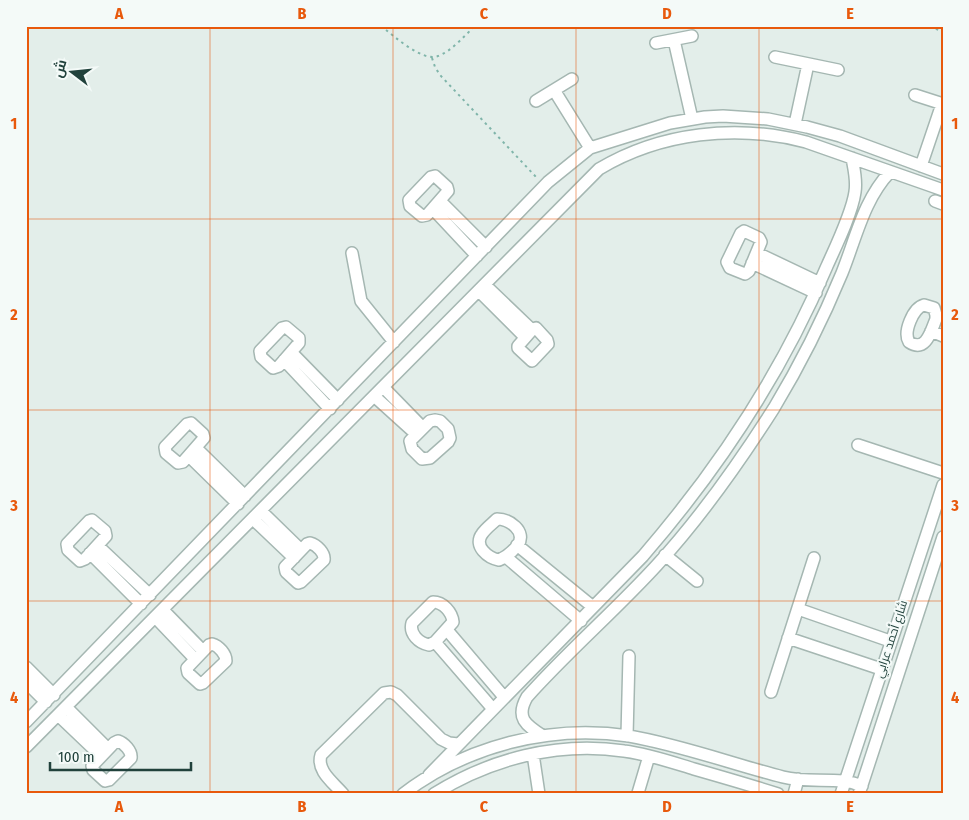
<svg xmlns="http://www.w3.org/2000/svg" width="969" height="820" font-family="'Fira Sans Condensed',Cairo,sans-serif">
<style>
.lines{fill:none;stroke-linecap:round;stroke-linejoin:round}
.minor-casing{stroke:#a5b7b2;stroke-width:14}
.path{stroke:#80b5aa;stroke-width:2;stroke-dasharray:2.5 4;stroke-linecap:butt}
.minor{stroke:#fff;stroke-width:11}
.grid{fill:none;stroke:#e8590c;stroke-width:1;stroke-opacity:0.55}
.labels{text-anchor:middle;stroke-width:4;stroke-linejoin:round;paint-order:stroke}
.street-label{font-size:12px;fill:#21423c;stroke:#f4faf8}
.neatline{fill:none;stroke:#e8590c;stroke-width:2}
.grid-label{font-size:16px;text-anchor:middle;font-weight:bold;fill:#e8590c}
</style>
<rect width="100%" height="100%" fill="#e3eeea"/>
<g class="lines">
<g class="minor-casing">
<path id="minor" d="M 674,40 L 692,119
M 656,43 L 692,36
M 775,57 L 838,70
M 554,90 L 590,148
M 915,95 L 943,104
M 536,101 L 572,79
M 795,124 L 808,64
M 921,166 L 942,104
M 435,176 L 447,187 L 448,191 L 427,215 L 422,216 L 410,206 L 409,200 L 431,177 Z
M 440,201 L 486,247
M 935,201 L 943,204
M 433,209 L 477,256
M 744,231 L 759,238 L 761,242 L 749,271 L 745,274 L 730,268 L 727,262 L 741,233 Z
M 352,253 L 361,301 L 394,342
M 757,253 L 820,283
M 752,263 L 816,293
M 485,285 L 532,330 L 536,328 L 547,340 L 548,344 L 532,361 L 518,348 L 518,346 L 532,330
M 479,291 L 525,337
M 924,305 L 934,308 L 936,315 L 936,319 C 931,331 926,353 909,342 C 903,332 913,308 924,305 Z
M 286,327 L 299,338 L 299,343 L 279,366 L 273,368 L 261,357 L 260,351 L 282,328 Z
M 931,331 L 943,336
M 292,353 L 338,400
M 284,360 L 330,409
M 383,387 L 423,428
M 374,396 L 416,434
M 435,420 L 440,421 L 448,429 L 450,438 L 448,442 L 430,458 L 422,459 L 412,449 L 410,441 L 430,421 Z
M 191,423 L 203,434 L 204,438 L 183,462 L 178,463 L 166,453 L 165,447 L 187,424 Z
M 858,445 L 943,473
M 196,448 L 245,496
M 189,456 L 238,504
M 261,511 L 301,550
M 253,519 L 294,558
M 497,519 C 509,519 527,531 518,545 C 513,551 506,557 499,560 C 488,558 473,546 482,534 C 486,528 492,524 497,519 Z
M 92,520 L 105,531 L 106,536 L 85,559 L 80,561 L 68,550 L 67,544 L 89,521 Z
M 310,543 C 317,545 325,553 324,560 L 301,582 L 298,583 L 286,572 L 285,567 L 307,544 Z
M 517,545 L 593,607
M 98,546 L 150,595
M 90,553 L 141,604
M 665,555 L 697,581
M 506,557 L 581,621
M 433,602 C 443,602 452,612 453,622 L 435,642 L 429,645 C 419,643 409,634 412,623 Z
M 798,609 L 890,641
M 163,610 L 203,651
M 155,617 L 195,659
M 447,630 L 504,697
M 788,638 L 881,669
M 435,642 L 493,709
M 212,644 C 219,646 226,654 226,661 L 203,683 L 200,684 L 188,673 L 187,668 L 209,645 Z
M 26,667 L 54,695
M 26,682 L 46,702
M 771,692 L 814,558
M 66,707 L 108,749
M 58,715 L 101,756
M 26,722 L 548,182 L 590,148 L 670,123 L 705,117 L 723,116 L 768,119 L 807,127 L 840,136 L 943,174
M 543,736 C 526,725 515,718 527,697 C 568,651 615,611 657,565 C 701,517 739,463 774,408 C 800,365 823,319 842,273 C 856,238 864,199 890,172
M 627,736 L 629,656
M 118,741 C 124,743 132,751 131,758 L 109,780 L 105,781 L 93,770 L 92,766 L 114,743 Z
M 26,747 L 599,169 C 661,132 737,124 806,142 L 943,190
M 533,754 L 539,794
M 429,775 L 643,556 C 719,468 782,373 827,266 C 836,246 852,213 855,192 C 857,180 854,169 852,158
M 638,793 L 649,756
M 343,794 C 334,783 316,771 321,755 L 384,693 L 391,692 L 397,695 L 441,739 L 449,743 L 458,744
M 403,794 C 466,746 550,724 629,736 C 681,745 732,764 783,777 C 803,782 823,779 843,781 C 850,781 856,784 862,786
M 434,794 C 490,759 558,741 624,751 C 648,754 671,762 694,769 C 722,777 750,785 778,794
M 794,794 L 798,779
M 841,794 L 943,485
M 859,794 L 943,537"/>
</g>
<path class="path" d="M 381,26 C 394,36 422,62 438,56 C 452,51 464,36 475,26
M 930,26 L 943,32
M 432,58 L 435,67 L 440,75 L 537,178"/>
<use href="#minor" class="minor"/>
</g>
<path class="grid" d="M 210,26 L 210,794M 393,26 L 393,794M 576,26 L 576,794M 759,26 L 759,794M 26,219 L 943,219M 26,410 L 943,410M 26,601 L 943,601"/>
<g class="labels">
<g class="street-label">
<text transform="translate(891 639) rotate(-72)" y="4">شارع أحمد عرابي</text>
</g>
</g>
<rect width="969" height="820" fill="none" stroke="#f4faf8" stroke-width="55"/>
<g transform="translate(72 72) rotate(286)" stroke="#f4faf8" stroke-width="4" paint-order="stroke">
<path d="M0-4L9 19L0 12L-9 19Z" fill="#21423c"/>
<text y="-8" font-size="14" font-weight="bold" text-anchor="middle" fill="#21423c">ش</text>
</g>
<path d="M50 762v8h141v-8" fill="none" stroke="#21423c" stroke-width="2.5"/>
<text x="58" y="762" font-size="15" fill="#21423c" stroke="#f4faf8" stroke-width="4" paint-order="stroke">100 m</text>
<rect x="28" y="28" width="914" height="764" class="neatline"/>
<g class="grid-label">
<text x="119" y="19">A</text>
<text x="302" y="19">B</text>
<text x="484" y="19">C</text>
<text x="667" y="19">D</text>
<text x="850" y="19">E</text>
<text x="14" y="129">1</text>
<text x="955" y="129">1</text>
<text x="14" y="320">2</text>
<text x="955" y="320">2</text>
<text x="14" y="511">3</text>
<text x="955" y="511">3</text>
<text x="14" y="703">4</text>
<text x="955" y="703">4</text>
<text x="119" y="812">A</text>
<text x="302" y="812">B</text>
<text x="484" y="812">C</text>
<text x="667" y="812">D</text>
<text x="850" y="812">E</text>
</g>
</svg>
